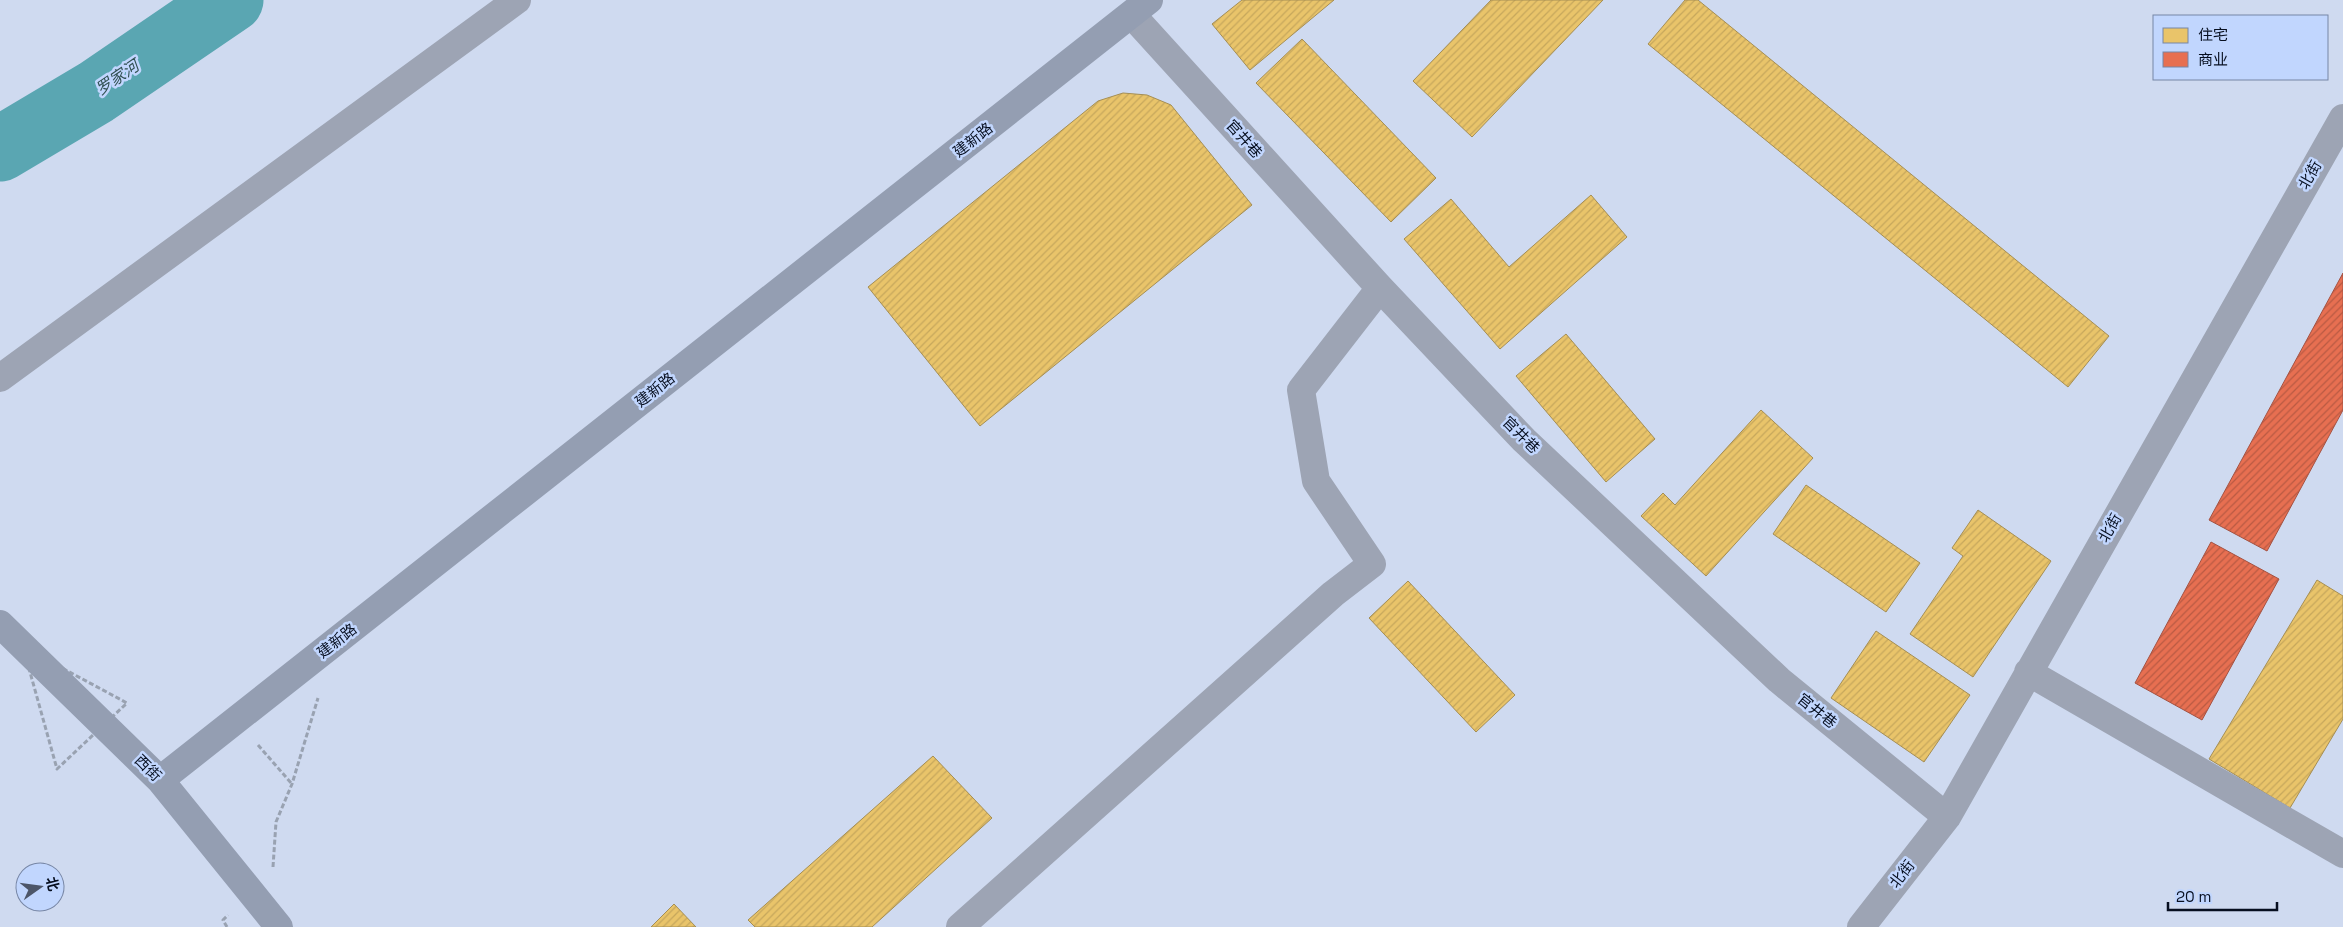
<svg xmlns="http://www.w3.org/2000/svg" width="2343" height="927" font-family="'Space Grotesk','Noto Sans SC',sans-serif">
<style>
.homes{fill:url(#homes-hatch);stroke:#a58e54}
.shops{fill:url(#shops-hatch);stroke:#a45242}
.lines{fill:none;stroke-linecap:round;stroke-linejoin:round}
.river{stroke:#5aa6b2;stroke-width:65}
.path{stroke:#99a2b1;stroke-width:3;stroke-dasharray:5 2.5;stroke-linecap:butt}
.minor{stroke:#9da4b4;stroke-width:28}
.major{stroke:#949eb2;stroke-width:28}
.labels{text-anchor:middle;stroke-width:5;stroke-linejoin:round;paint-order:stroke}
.street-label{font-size:15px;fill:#070f20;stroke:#c1d6fe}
.water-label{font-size:16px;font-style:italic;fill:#304f51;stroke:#c1d6fe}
</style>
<defs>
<pattern id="homes-hatch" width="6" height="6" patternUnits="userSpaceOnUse" patternTransform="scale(1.25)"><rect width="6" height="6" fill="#e9c46a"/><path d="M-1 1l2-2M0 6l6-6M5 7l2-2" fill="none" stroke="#c6a75c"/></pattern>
<pattern id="shops-hatch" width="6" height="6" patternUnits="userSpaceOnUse" patternTransform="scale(1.25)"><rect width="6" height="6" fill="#e76f51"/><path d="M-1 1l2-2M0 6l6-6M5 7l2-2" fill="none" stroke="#b95a43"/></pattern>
</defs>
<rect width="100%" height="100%" fill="#cfdaf0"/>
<path class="homes" d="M 1242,0 L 1334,0 L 1250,70 L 1212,24 Z
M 1491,0 L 1603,0 L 1472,137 L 1413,81 Z
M 1685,0 L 1698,0 L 2109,336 L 2068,387 L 1648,44 Z
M 1302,39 L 1436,178 L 1391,222 L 1256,83 Z
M 1123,93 L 1147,95 L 1171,105 L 1252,205 L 980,426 L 868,287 L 1098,101 Z
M 1591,195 L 1627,237 L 1500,349 L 1404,239 L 1451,199 L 1509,267 Z
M 1566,334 L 1655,439 L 1606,482 L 1516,376 Z
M 1761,410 L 1813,458 L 1706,576 L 1641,516 L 1663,493 L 1675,505 Z
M 1806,485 L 1920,563 L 1886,612 L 1773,534 Z
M 1978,510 L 2051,561 L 1973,677 L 1910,634 L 1963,556 L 1952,548 Z
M 2317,580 L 2343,596 L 2343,719 L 2290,808 L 2209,759 Z
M 1408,581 L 1515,695 L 1476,732 L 1369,618 Z
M 1876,631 L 1970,695 L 1924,762 L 1831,698 Z
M 933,756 L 992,818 L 872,927 L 755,927 L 748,920 Z
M 674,904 L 696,927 L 651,927 Z"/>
<path class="shops" d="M 2343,273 L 2343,410 L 2267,551 L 2209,520 Z
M 2211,542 L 2279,579 L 2202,720 L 2135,683 Z"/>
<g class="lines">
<path class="river" d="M 0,149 L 96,92 L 231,0"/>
<path class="path" d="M 23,647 L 127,703 L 57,769 Z
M 258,745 L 292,784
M 273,867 L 276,822 L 292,784 L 318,698
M 227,927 L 223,920 L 228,915"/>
<path class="minor" d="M 1132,15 L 1380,288 L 1524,440 L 1779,680 L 1947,817
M 0,378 L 517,0
M 2028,672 L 2343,854
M 960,927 L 1333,594 L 1372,564 L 1316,481 L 1301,390 L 1380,288
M 1861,927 L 1947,817 L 2343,118"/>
<path class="major" d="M 0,624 L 160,780 L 279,927
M 160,780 L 1149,0"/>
</g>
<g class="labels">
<g class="street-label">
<text transform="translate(1244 139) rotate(48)" y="5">官井巷</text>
<text transform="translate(973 140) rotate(-38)" y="5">建新路</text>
<text transform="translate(2310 175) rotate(-60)" y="5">北街</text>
<text transform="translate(655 390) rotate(-38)" y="5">建新路</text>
<text transform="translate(1521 435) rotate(45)" y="5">官井巷</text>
<text transform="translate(2110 528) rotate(-60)" y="5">北街</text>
<text transform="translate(337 641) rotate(-38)" y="5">建新路</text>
<text transform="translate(1817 711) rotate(39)" y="5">官井巷</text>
<text transform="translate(148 768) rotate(45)" y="5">西街</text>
<text transform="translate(1902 874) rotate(-52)" y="5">北街</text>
</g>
<g class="water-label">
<text transform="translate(117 77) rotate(-34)" y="6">罗家河</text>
</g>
</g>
<rect x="2153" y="15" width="175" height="65" fill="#c1d6fe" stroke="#7786a5"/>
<rect x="2163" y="28" width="25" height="15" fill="#e9c46a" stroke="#7786a5"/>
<text x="2198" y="40" font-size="15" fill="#070f20">住宅</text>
<rect x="2163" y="52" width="25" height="15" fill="#e76f51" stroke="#7786a5"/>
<text x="2198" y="65" font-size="15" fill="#070f20">商业</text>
<g transform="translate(40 887) rotate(76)"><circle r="24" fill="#c1d6fe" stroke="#7786a5"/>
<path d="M0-4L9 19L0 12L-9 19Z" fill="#4d5669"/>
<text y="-8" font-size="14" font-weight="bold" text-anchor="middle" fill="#070f20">北</text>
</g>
<path d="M2168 902v8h109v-8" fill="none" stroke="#070f20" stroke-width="2.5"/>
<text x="2176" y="902" font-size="15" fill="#070f20" stroke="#c1d6fe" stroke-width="4" paint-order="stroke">20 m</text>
</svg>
